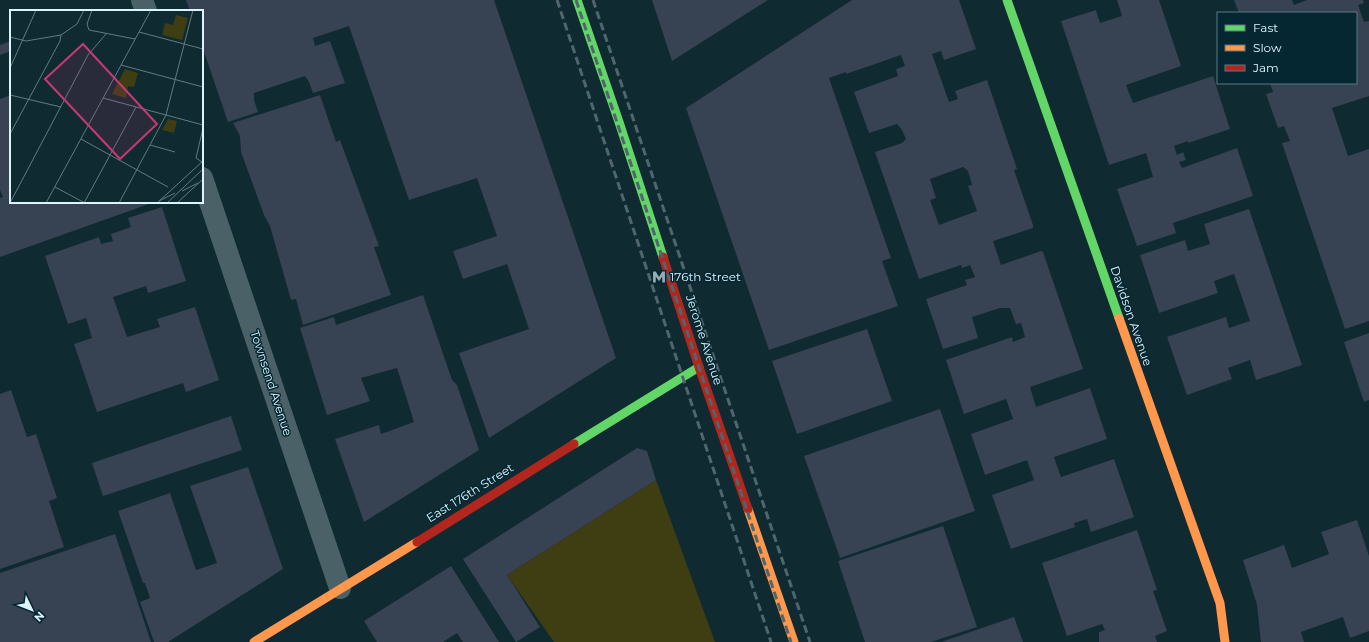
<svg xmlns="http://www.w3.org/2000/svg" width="1369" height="642" font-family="Montserrat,sans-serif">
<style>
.green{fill:#3f3d12}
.building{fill:#374252;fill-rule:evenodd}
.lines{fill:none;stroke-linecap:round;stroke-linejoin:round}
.street{stroke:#4a6168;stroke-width:22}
.fast{stroke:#63d668;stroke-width:9}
.slow{stroke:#ff974d;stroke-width:9}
.jam{stroke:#b3261e;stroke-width:9}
.rail{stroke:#51666c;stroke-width:3;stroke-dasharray:8 4;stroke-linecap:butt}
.labels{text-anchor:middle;stroke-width:3;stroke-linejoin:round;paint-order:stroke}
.poi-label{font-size:12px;fill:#dcf4fe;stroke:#052731;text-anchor:start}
.street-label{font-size:12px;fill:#dcf4fe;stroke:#052731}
.inset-road{fill:none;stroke:#617b83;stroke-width:1}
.view{fill:#c63973;fill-opacity:0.15;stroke:#c63973;stroke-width:2}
.inset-edge{fill:none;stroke:#dcf4fe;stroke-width:2}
</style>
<rect width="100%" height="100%" fill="#0f2a31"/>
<path class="green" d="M 656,480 L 715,642 L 554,642 L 507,575 Z"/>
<path class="building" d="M 186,0 L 494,0 L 616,358 L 489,438 L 459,353 L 529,329 L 507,264 L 463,279 L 453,251 L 497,236 L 477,178 L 409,200 L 349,26 L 313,38 L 315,46 L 330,41 L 345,83 L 313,93 L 309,82 L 305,76 L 254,93 L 254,100 L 258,112 L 228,122 L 202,46 L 202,11 L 190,11 Z
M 652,0 L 768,0 L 672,61 Z
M 852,0 L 959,0 L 976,49 L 944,60 L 941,51 L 932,54 L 949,102 L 958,99 L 955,91 L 987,80 L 1017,169 L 1014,170 L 1033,225 L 1033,228 L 993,241 L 1001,265 L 1041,251 L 1043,252 L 1083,369 L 1030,387 L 1036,407 L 1090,388 L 1107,439 L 1054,457 L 1061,477 L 1114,459 L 1134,517 L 1091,532 L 1087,519 L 1074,523 L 1075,527 L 1011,549 L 992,495 L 1034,480 L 1027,460 L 985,475 L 971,434 L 1013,419 L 1006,399 L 964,414 L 946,360 L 1012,337 L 1013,342 L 1025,337 L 1021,323 L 1016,324 L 1010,308 L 1000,308 L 972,317 L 978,338 L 943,349 L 926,299 L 967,285 L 965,280 L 975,277 L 970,265 L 962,268 L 961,265 L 919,279 L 875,152 L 902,143 L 906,139 L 902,130 L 897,124 L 869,133 L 854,92 L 898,76 L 896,69 L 905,66 L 901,55 L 846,74 L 846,72 L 829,78 L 891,258 L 882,261 L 898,306 L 769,350 L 686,108 ZM 963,167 L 968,171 L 972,185 L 968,186 L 977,211 L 939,225 L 930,200 L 936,198 L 930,179 Z
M 1117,0 L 1159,0 L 1181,66 L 1126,85 L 1133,103 L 1213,76 L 1230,129 L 1188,143 L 1188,141 L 1174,146 L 1177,155 L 1183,152 L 1186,160 L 1179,162 L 1182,168 L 1237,148 L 1253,196 L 1173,223 L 1176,233 L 1137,246 L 1117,189 L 1153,177 L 1146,153 L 1109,165 L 1061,21 L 1096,10 L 1100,23 L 1122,16 Z
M 1234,0 L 1292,0 L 1294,5 L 1307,0 L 1363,0 L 1364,3 L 1358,5 L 1364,22 L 1369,21 L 1369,96 L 1332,108 L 1348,156 L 1369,149 L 1369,321 L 1345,329 L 1282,143 L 1290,141 L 1284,126 L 1278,128 L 1266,94 L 1273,92 L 1270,83 L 1356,83 L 1356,13 L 1239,13 Z
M 11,41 L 11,51 L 0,55 L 0,45 Z
M 11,95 L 11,202 L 149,202 L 149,204 L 0,257 L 0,198 L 3,197 L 0,190 L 0,99 Z
M 320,95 L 336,142 L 340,140 L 379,246 L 374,247 L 391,295 L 303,325 L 296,299 L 291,300 L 270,226 L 264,215 L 241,152 L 240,136 L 233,123 Z
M 162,207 L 186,281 L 148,293 L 146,286 L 113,297 L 127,337 L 160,327 L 157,319 L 195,307 L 219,380 L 186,392 L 183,383 L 97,412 L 74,344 L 92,338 L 86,318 L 68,324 L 45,256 L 99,237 L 101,244 L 113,241 L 111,234 L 131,227 L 128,218 Z
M 1249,209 L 1302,365 L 1256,380 L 1250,360 L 1228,368 L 1232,379 L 1187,395 L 1167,337 L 1226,317 L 1229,328 L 1250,321 L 1234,274 L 1214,281 L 1218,293 L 1159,313 L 1140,255 L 1185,240 L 1188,251 L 1210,244 L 1204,224 Z
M 423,295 L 452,380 L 457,385 L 479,450 L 364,522 L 335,439 L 379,425 L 381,434 L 414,422 L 397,368 L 361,378 L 370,401 L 327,415 L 300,328 L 334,317 L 336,325 Z
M 867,329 L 892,401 L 797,434 L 772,361 Z
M 1369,333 L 1369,400 L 1364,402 L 1344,342 Z
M 11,390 L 27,437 L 36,434 L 57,498 L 49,501 L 64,547 L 0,569 L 0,394 Z
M 940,409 L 975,511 L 840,558 L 804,456 Z
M 231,416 L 242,450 L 103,496 L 92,463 Z
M 637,448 L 647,451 L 656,480 L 507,575 L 540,627 L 516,642 L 463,559 Z
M 248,467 L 283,569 L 168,642 L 154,642 L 140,602 L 150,598 L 145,583 L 143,583 L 118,511 L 170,493 L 196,570 L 217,563 L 190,486 Z
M 1357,520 L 1369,556 L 1369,631 L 1350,638 L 1343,617 L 1301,632 L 1304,642 L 1261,642 L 1257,605 L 1243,560 L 1284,545 L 1292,568 L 1329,554 L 1321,532 Z
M 943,526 L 977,627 L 931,642 L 865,642 L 838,561 Z
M 1137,530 L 1157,590 L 1153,591 L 1167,631 L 1155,636 L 1157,642 L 1099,642 L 1099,632 L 1105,630 L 1102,624 L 1067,636 L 1042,563 Z
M 115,534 L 151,642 L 0,642 L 0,573 Z
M 451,566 L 499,642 L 463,642 L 457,633 L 443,642 L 377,642 L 364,621 Z
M 1014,617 L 1023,642 L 941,642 Z"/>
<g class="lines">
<path class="street" d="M 142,0 L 146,11
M 202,178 L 340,588"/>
<path class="fast" d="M 577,0 L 619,122 L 663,257
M 1007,0 L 1119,318
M 574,444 L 699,367"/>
<path class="slow" d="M 1119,318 L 1220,603 L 1225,642
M 748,509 L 794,642
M 254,642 L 417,542"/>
<path class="jam" d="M 663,257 L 699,367 L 748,509
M 417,542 L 574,444"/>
<path class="rail" d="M 557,0 L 771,642
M 576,0 L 791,642
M 593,0 L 810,642"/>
</g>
<defs>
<g id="metro-bare" transform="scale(1.08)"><path d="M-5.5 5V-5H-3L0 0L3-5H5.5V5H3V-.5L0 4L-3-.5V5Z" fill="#94adb6" stroke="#052731" stroke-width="2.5" paint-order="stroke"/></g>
</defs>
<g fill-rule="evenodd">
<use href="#metro-bare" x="659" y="277"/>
</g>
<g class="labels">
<g class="poi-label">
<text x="670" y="281">176th Street</text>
</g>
<g class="street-label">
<text transform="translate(1131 316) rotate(71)" y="4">Davidson Avenue</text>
<text transform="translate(704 340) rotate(72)" y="4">Jerome Avenue</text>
<text transform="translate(271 383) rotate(72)" y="4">Townsend Avenue</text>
<text transform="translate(470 493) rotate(-32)" y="4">East 176th Street</text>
</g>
</g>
<g transform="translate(10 10)">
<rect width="193" height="193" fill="#0f2a31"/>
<path d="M 166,5 L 178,8 L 172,30 L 152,25 L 155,13 L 163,15 ZM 115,59 L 128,63 L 124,77 L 118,76 L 116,88 L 102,84 ZM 158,109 L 167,111 L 164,123 L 152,120 Z" fill="#3f3d12"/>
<path class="inset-road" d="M 82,0 L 77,14 L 79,20 L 125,29M 129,22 L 193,39M 0,27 L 16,31 L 51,25 L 67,14 L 74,0M 111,55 L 193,77M 0,58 L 26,0M 0,85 L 51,97M 93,88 L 193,115M 0,124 L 50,31 L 51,25M 71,129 L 158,177M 140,135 L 165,142M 192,152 L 186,148 L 193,118M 45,177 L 75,193M 172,181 L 188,173M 149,191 L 165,183M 0,193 L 78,45 L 96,24M 36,193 L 141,0M 74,193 L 126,97M 109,193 L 156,105 L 183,0M 147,193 L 193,151M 157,193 L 193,159M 167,193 L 193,169"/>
<path class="view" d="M 73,34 L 147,114 L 110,149 L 35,69 Z"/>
<rect width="193" height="193" class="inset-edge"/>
</g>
<rect x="1217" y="12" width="140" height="72" fill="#052731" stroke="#5b7983"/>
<rect x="1225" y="25" width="20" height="6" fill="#63d668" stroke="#5b7983"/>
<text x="1253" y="32" font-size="12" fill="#dcf4fe">Fast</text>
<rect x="1225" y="45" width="20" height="6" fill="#ff974d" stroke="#5b7983"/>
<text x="1253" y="52" font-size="12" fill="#dcf4fe">Slow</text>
<rect x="1225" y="65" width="20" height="6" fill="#b3261e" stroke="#5b7983"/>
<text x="1253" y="72" font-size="12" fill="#dcf4fe">Jam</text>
<g transform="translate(32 610) rotate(133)" stroke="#052731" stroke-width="3" paint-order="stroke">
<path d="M0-3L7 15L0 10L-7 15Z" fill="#dcf4fe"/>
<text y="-6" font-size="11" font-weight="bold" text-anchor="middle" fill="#dcf4fe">N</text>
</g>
</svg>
